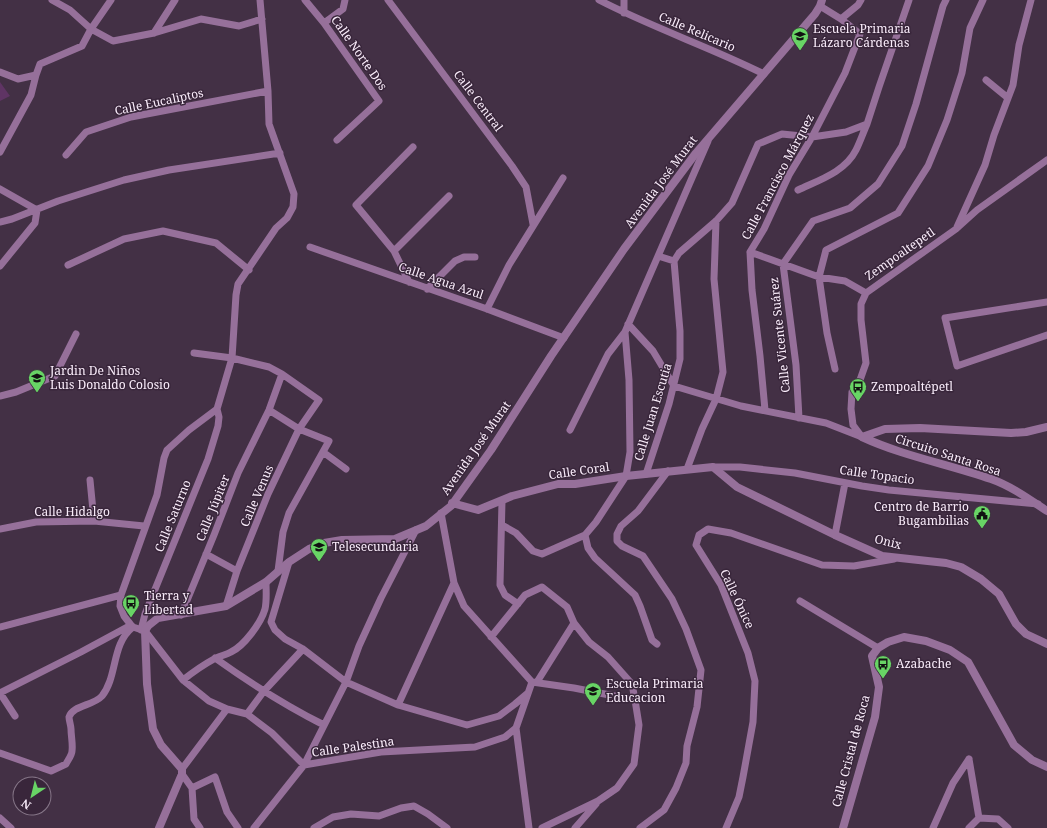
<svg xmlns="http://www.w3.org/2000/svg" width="1047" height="828" font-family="'Noto Serif',serif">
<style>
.green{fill:#5f3464}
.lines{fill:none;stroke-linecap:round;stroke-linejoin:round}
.minor{stroke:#96709a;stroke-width:7}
.tertiary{stroke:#96709a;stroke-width:8}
.labels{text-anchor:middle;stroke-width:3;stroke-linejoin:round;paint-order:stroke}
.poi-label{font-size:12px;fill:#faedfb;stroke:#39263b;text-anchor:start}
.street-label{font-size:12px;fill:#faedfb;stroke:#39263b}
</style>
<rect width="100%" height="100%" fill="#433045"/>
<path class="green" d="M 0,82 L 10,96 L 0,101 Z"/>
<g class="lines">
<path class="minor" d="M 52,0 L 70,10 L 91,29 L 113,41 L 154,33 L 201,19 L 239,26 L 262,19
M 260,0 L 268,91 L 269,124 L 294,194 L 293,207 L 287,218 L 276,228 L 238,284 L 236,295 L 232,358 L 217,409 L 189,430 L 167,450 L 164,458 L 157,495 L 121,595 L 120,606 L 124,616 L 131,625 L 133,627 L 145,631 L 183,680 L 209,701 L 227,709 L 247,714 L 272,733 L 304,765 L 381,752 L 475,747 L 505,737 L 516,728
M 305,0 L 324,23 L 379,101 L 337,140
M 388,0 L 512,166 L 526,187 L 533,224
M 599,0 C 653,28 710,47 764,74
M 624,13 L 624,0
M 841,19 L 858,5 L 861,0
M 324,23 L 343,9 L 345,0
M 154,33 L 175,0
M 0,72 L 18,79 L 36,75
M 986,80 L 1008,98
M 0,152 L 31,95 L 36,75 L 40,64 L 82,46 L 91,29 L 111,0
M 66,155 L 86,132 L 131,117 L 268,91
M 0,189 L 37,210 L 35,223 L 0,266
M 798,190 C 819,180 845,172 856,150 C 860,142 863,133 867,124
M 0,222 L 12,219 L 58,201 L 124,180 L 169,170 L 280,153
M 957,227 L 985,165 L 994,135 L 1013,85 L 1019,45 L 1031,0
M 310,247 L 487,309 L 564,338
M 394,251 L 449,196
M 750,252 L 819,277 L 845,281 L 866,293
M 658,256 L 674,261 L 679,253 L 716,221 L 732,203 L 758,144 L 782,134 L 812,137 L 846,132 L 867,124 L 879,87 L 909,0
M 68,265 L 124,239 L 163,231 L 216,243 L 249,270
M 409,282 L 394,251 L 356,205 L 413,147
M 427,289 L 455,261 L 464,257 L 475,257
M 1047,302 L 945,318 L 957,366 L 1047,335
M 487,309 L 509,265 L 563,178
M 628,324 L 653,351 L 674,386 L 741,406 L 826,423 L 862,437
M 194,353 L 232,358 L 269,367 L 282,374 L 319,400 L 299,429 L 268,494 L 237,571 L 226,606
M 835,369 L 827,333 L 819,277 L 826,250 L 898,213 L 928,166 L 947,120 L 962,73 L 970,28 L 983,0
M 0,396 L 16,392 L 55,376 L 76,334
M 269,410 L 299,429 L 329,441 L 289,513 L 283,532 L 278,571
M 765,410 L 760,356 L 752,290 L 750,252 L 764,229 L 789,175 L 812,137 L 845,73 L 860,34 L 841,19 L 820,6
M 799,418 L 796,365 L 783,264 L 813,221 L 850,208 L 878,184 L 902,146 L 916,104 L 943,6 L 946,0
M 570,430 L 608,354 L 625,332
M 862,437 L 853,425 L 851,409 L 852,392 L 860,380 L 866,363 L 861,320 L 861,304 L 866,293 L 956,229 L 977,210 L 1047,160
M 323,452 L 346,469
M 713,467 L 740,467 L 795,473 L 862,486 L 889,490 L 1038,504
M 687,469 L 702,429 L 716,399 L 723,372 L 714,279 L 716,221
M 646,474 L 669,404 L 680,359 L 680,331 L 674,261
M 90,480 L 94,521
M 502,501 L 500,585 L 505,595 L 518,604
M 441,513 L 454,583 L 464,606 L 532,682 L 574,688 L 635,700 L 639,725 L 634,764 L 617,788 L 598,801 L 542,828
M 502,525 L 516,533 L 533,551 L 542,554 L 585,535 L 596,522 L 626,476 L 630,452 L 629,380 L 625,332 L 708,141
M 0,529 L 36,522 L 94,521 L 144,526
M 585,535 L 588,548 L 595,558 L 635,595 L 640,606 L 652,640 L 657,644
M 835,535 L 845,483
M 206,554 L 237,571
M 289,562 L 271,622 L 275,630 L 285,639 L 303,649 L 346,682 L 398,705 L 467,725 L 499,716 L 515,704 L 528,693
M 800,601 L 878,648
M 181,615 L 214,535 L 238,473 L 269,410 L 282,374
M 0,627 L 121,595
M 141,630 L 145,614 L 208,459 L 218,426 L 219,417 L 217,409
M 491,637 L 525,595 L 542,587 L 567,607 L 574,623 L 589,642 L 608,657 L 632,684 L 635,700
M 215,658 C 250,683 286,706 324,725
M 183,680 C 193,672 203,665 214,659 C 219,656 226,655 231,652 C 244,646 261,623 265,609 C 267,600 266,591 266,582
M 537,682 L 574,623
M 398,705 L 454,583
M 247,714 L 264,691 L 303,649
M 15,716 L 0,693 L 81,652 L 131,625
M 0,753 L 51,771 L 66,764 C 68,760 72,755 72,751 C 73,744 71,736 71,729 C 71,726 69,720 69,717 C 73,705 93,706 102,696 C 118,676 111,644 133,627
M 969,759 L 979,818 L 998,819 L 1008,828
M 182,769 L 227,709
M 182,774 L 192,788
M 192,788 L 215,777 L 227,812 L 238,828
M 192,788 L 194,819 L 200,828
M 0,818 L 11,828
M 254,828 L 304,765 L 346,682 L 359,646 L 381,598 L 416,530
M 314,828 L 333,817 L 351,814 L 379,816 L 401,808 L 414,806 L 428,814 L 447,828
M 529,828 L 516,728 L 532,682
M 575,828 L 596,804
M 640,828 L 664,810 L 676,788 L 686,763 L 687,746 L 697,707 L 701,670 L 686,629 L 672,599 L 643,556 L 622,546 L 617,541 L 617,534 L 621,526 L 638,511 L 668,471
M 726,828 L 739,797 L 743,777 L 753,722 L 755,681 L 748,653 L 721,585 L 696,545 L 699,535 L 708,529 L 731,533 L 822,565 L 854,566 L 894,559
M 933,828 L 953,783 L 969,759
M 969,828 L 979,818"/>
<path class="tertiary" d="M 862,437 C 903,456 948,464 991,479 C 1011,486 1029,499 1047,511
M 862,437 L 885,429 L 920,428 L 1011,433 L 1026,432 L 1047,427
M 452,503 L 478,510 L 512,496 L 558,484 L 575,484 L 626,476 L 713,467 L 737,487 L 835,535 L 882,556 L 946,563 L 961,567 L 981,579 L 999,594 L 1016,624 L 1026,634 L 1047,644
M 159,828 L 182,774 L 182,769 L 161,745 L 153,729 L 147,684 L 145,631 L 148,626 L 158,618 L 226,606 L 266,582 L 289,562 L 309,549 L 324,543 L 342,540 L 395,539 L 426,526 L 451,506 L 491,450 L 551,356 L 624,249 L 696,153 L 815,14 L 820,6 L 822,0
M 843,828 L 875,717 L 879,687 L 872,656 L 878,648 L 888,642 L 904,637 L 926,641 L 950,650 L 968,662 L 1014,745 L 1032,760 L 1047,767"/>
</g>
<defs>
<g id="school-pin" transform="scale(0.9)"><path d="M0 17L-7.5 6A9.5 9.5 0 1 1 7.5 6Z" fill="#68d465" stroke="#39263b"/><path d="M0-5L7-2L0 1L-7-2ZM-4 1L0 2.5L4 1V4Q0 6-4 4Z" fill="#111"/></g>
<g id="bus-pin" transform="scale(0.9)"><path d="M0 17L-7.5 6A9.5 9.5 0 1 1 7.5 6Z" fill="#68d465" stroke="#39263b"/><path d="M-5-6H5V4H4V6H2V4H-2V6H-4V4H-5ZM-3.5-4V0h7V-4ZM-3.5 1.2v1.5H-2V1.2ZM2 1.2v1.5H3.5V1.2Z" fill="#111"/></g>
<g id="civic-pin" transform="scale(0.9)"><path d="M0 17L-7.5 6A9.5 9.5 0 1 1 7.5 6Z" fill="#68d465" stroke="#39263b"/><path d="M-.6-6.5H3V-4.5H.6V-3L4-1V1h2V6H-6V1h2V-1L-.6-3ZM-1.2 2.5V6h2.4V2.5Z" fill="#111"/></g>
</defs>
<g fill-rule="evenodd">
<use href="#school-pin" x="800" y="36"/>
<use href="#school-pin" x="37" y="378"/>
<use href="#bus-pin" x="858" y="387"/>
<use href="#civic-pin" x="982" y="514"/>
<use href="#school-pin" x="319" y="547"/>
<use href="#bus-pin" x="131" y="603"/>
<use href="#bus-pin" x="883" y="664"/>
<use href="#school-pin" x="593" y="691"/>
</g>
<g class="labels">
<g class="poi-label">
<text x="813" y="33">Escuela Primaria<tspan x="813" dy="14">Lázaro Cárdenas</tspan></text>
<text x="50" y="375">Jardin De Niños<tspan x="50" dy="14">Luis Donaldo Colosio</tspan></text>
<text x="871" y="391">Zempoaltépetl</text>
<text x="969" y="511" text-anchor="end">Centro de Barrio<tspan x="969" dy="14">Bugambilias</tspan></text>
<text x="332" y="551">Telesecundaria</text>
<text x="144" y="600">Tierra y<tspan x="144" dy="14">Libertad</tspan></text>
<text x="896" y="668">Azabache</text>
<text x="606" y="688">Escuela Primaria<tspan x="606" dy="14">Educacion</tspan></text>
</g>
<g class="street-label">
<text transform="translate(697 32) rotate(23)" y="4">Calle Relicario</text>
<text transform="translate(359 53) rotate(55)" y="4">Calle Norte Dos</text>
<text transform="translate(478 101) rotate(53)" y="4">Calle Central</text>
<text transform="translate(159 102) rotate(-12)" y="4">Calle Eucaliptos</text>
<text transform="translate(778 177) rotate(-62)" y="4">Calle Francisco Márquez</text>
<text transform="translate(661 182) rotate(-53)" y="4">Avenida José Murat</text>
<text transform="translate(900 254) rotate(-35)" y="4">Zempoaltepetl</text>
<text transform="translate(441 281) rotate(19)" y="4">Calle Agua Azul</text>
<text transform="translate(780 335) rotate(-96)" y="4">Calle Vicente Suárez</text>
<text transform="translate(653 412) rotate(-73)" y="4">Calle Juan Escutia</text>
<text transform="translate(476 448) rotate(-55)" y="4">Avenida José Murat</text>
<text transform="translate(948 455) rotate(18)" y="4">Circuito Santa Rosa</text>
<text transform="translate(579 471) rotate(-8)" y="4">Calle Coral</text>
<text transform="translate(877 475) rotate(8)" y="4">Calle Topacio</text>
<text transform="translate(257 496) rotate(-67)" y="4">Calle Venus</text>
<text transform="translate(213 508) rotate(-68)" y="4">Calle Júpiter</text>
<text x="72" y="516">Calle Hidalgo</text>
<text transform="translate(173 516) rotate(-68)" y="4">Calle Saturno</text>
<text transform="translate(888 542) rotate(14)" y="4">Onix</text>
<text transform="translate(737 599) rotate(65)" y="4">Calle Ónice</text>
<text transform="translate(353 747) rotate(-8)" y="4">Calle Palestina</text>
<text transform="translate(851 751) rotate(-75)" y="4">Calle Cristal de Roca</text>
</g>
</g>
<g transform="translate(32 796) rotate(215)"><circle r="19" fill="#39263b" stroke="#867688"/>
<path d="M0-3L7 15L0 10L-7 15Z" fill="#68d465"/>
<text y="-6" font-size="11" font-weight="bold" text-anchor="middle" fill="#faedfb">N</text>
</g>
</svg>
